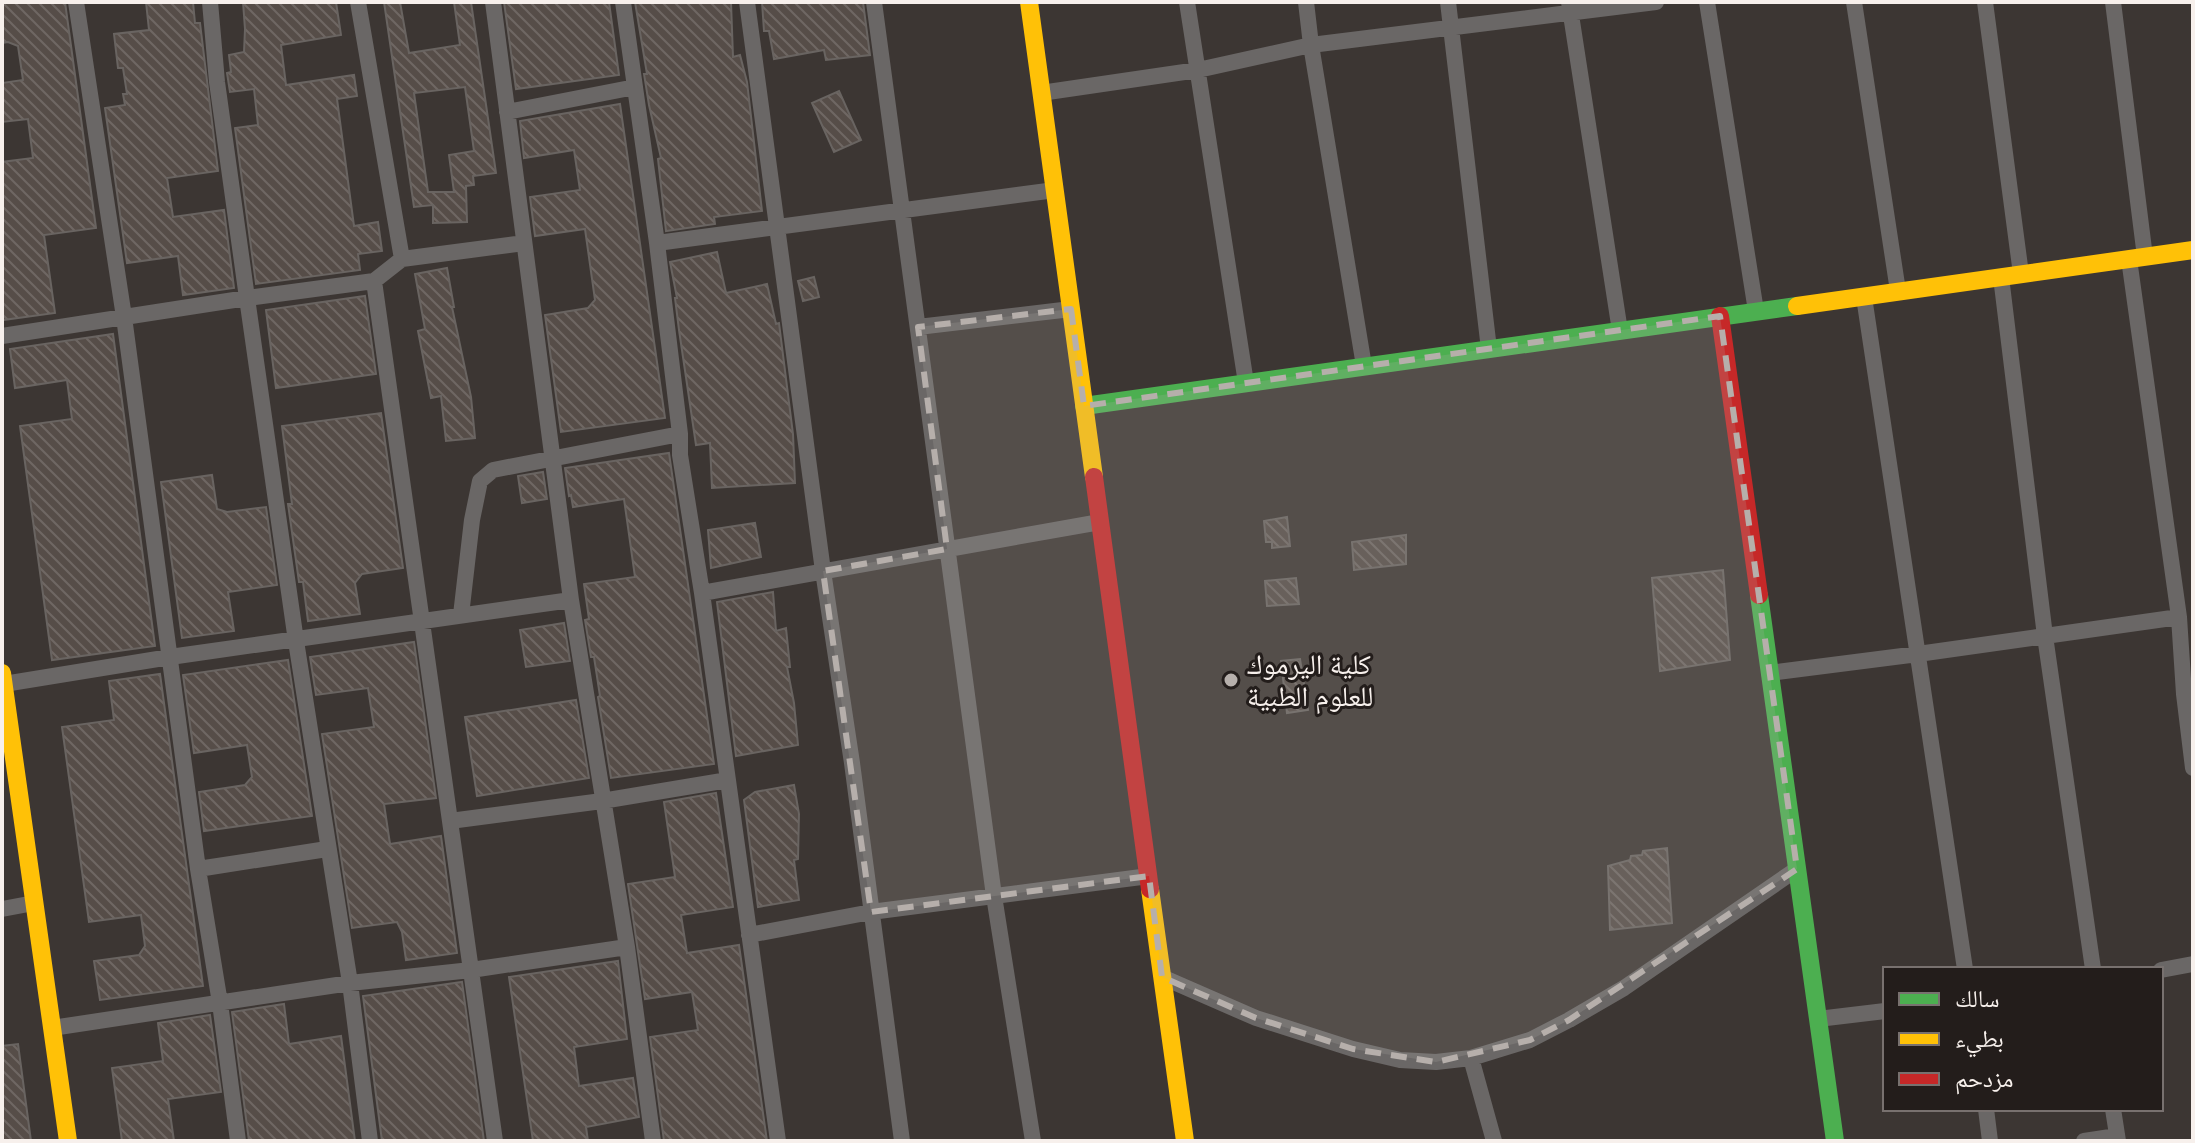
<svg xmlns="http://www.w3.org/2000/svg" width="2195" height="1143" font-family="'Nunito Sans','Noto Naskh Arabic',sans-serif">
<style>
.building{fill:url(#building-back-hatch);stroke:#696461;stroke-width:2;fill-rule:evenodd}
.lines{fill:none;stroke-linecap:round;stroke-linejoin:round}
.street{stroke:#6a6766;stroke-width:16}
.fast{stroke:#4caf50;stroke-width:18}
.slow{stroke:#ffc107;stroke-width:18}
.jam{stroke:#c62828;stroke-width:18}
.marked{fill:#b6afab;fill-opacity:0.2;stroke:#b6afab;stroke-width:6;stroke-dasharray:16 10;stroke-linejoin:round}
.poi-dot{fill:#b6afab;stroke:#231d1b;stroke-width:3}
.labels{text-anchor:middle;stroke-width:6;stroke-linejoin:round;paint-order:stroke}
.poi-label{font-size:28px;fill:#f7f0ec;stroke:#231d1b;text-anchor:start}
</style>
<defs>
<pattern id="building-back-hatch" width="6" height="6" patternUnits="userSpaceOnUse" patternTransform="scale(2)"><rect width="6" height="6" fill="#564d48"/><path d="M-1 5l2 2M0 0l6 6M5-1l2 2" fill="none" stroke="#6f6763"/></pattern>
</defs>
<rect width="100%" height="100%" fill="#3c3633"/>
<path class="building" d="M 11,2 L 65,2 L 96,228 L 44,235 L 55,313 L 3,320 L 2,162 L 33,158 L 28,119 L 2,122 L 2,83 L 23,80 L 18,46 L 8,42 L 2,43 L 2,3 Z
M 146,2 L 193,2 L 195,23 L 200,23 L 218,171 L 167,178 L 173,217 L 224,210 L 234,288 L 183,295 L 178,256 L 127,263 L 105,108 L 125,105 L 123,94 L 127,94 L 123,68 L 118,68 L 114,34 L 149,30 Z
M 243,2 L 336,2 L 341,35 L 281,45 L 286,85 L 354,75 L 357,96 L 337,99 L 354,226 L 378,222 L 382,251 L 358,254 L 360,270 L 256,284 L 235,128 L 258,125 L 254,89 L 230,92 L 227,73 L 231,72 L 229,55 L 244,52 L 245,29 Z
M 384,2 L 400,2 L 409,53 L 460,45 L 454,2 L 471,2 L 496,173 L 473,176 L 474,185 L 466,186 L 467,222 L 433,223 L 433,205 L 414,207 ZM 465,87 L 474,151 L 449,155 L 454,192 L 428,192 L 414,93 Z
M 504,2 L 609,2 L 619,75 L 516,89 Z
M 635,2 L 731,2 L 733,57 L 740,55 L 747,82 L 762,211 L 714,217 L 715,224 L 666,231 L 658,159 L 661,158 L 649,105 L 644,74 L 647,74 Z
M 762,2 L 863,2 L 870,55 L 826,60 L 824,50 L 774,59 L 769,31 L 764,31 Z
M 839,91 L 861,140 L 834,152 L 812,103 Z
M 620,104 L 665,418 L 561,432 L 545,315 L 588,308 L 595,300 L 585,229 L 535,236 L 530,197 L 580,190 L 574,150 L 524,158 L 520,121 Z
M 717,252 L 726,293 L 767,284 L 776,324 L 779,323 L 793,434 L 795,483 L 712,488 L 710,443 L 696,445 L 679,330 L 675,298 L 677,298 L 670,262 Z
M 447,268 L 454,307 L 452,307 L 471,397 L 475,438 L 446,441 L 441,396 L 431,398 L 418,331 L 425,329 L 415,274 Z
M 814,277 L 819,297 L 803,301 L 798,281 Z
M 365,296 L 376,374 L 276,388 L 266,310 Z
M 113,334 L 155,646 L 52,660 L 20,426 L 72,419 L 67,380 L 15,388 L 10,349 Z
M 381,413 L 403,568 L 362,574 L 355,583 L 360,614 L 308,621 L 303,582 L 299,582 L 288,504 L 292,504 L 282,426 Z
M 669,453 L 714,764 L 611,778 L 598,697 L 600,696 L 594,657 L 591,657 L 585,620 L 589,619 L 584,584 L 635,577 L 624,499 L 573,507 L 571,495 L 569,496 L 565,468 Z
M 543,472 L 547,499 L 522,503 L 518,476 Z
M 212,475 L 217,509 L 227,512 L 266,507 L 277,585 L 228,592 L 234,631 L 182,638 L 161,482 Z
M 1287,517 L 1290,546 L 1272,548 L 1272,542 L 1266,542 L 1264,521 Z
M 755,523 L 761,557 L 711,568 L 708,530 Z
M 1406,535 L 1406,564 L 1354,570 L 1352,542 Z
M 1723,570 L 1730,660 L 1660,671 L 1652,578 Z
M 1296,578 L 1299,604 L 1267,606 L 1265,581 Z
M 773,592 L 776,631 L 786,628 L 790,667 L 787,667 L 794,703 L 798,745 L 736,756 L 717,602 Z
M 564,623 L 570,661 L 526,667 L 520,630 Z
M 414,642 L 436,798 L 384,804 L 390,844 L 441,836 L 457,953 L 406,960 L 402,932 L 397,922 L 352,928 L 322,734 L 374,727 L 368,688 L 316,695 L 310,657 Z
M 1300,659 L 1308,710 L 1287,713 L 1281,661 Z
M 288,660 L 312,816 L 204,831 L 199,792 L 245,785 L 252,777 L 247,745 L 194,753 L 183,675 Z
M 160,674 L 203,986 L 100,1000 L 94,961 L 139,955 L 145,946 L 141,915 L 89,922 L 62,727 L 114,720 L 109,681 Z
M 576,700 L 589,778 L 477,796 L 465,717 Z
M 794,785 L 799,814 L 798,859 L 794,860 L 799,900 L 758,907 L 744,800 L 755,792 Z
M 716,793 L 733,907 L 681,915 L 687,953 L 739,945 L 767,1141 L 664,1141 L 650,1037 L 698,1030 L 692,992 L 645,999 L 628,884 L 675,877 L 664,802 Z
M 1667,848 L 1672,923 L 1610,930 L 1608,866 L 1630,860 L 1631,856 L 1642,855 L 1643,851 Z
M 618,961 L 627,1039 L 574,1047 L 579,1086 L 633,1078 L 639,1117 L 586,1127 L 588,1141 L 533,1141 L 509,977 Z
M 462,982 L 484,1141 L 382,1141 L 363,996 Z
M 284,1004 L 289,1044 L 341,1036 L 355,1141 L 249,1141 L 232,1012 Z
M 210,1015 L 221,1092 L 168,1099 L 174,1141 L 122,1141 L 112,1068 L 163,1061 L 158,1023 Z
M 18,1044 L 31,1141 L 2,1141 L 2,1046 Z"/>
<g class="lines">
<path class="street" d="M 76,2 L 124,317 L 198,869 L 220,1003 L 238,1141
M 210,2 L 217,82 L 247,298 L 296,641 L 350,983 L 370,1141
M 358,2 L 402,259 L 374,281 L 495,1141
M 493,2 L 571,600 L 627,947 L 653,1141
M 623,2 L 657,243 L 680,434 L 680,455 L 702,593 L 778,1141
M 747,2 L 823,571 L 852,763 L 902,1141
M 874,2 L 994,896 L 1033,1141
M 1187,2 L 1246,383
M 1306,2 L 1311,45 L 1364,366
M 1448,2 L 1489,349
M 1569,2 L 1620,331
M 1707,2 L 1756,311
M 1854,2 L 1898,291
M 1985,2 L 2021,274
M 2113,2 L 2145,257
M 1041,93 L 1198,70 L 1311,45 L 1656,2
M 507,112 L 635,87
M 657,243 L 1055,190
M 402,259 L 524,243
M 2129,259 L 2179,617 L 2184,694 L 2193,768
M 2001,277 L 2045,636 L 2093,969
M 1864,297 L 1965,969
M 918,327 L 1071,309
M 2,336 L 247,298 L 374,281
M 702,593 L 1100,522
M 461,615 L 472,520 L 480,481 L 493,470 L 680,434
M 1769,673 L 1918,654 L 2179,617
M 4,684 L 170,657 L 571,600
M 450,821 L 602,801 L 728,780
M 198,869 L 327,849
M 2,909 L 34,903
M 749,935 L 871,912 L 1149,876
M 2161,970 L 2193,964
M 1162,977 L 1256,1018 L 1353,1049 L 1400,1060 L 1436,1062 L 1471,1058 L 1530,1040 L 1569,1020 L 1624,988 L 1797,869
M 1818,1019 L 1885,1011
M 52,1028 L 350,983 L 471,970 L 627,947
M 1471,1058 L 1494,1141
M 1986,1109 L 1990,1141
M 2113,1109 L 2118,1141
M 2084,1141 L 2117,1136"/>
<path class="fast" d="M 1084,406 L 1797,306
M 1759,595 L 1835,1141"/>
<path class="slow" d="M 1029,2 L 1094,477
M 1797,306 L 2193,250
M 2,673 L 68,1141
M 1150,889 L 1185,1141"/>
<path class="jam" d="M 1720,316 L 1759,595
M 1094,477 L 1150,889"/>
</g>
<path class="marked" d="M 1071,309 L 1084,406 L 1720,316 L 1797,869 L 1569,1020 L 1530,1040 L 1436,1062 L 1353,1049 L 1256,1018 L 1162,977 L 1149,876 L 871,912 L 823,571 L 947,549 L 918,327 Z"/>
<circle class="poi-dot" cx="1231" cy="680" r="8"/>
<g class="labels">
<g class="poi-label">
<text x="1247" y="674">كلية اليرموك<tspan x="1247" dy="32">للعلوم الطبية</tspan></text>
</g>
</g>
<rect width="2195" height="1143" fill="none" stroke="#f7f0ec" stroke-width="8"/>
<rect x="1883" y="967" width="280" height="144" fill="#231d1b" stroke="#78716f" stroke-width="2"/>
<rect x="1899" y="993" width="40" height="12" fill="#4caf50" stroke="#78716f" stroke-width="2"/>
<text x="1955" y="1007" font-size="24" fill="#f7f0ec">سالك</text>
<rect x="1899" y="1033" width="40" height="12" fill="#ffc107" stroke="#78716f" stroke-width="2"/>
<text x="1955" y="1047" font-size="24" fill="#f7f0ec">بطيء</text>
<rect x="1899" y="1073" width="40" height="12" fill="#c62828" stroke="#78716f" stroke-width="2"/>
<text x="1955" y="1087" font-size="24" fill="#f7f0ec">مزدحم</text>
</svg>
